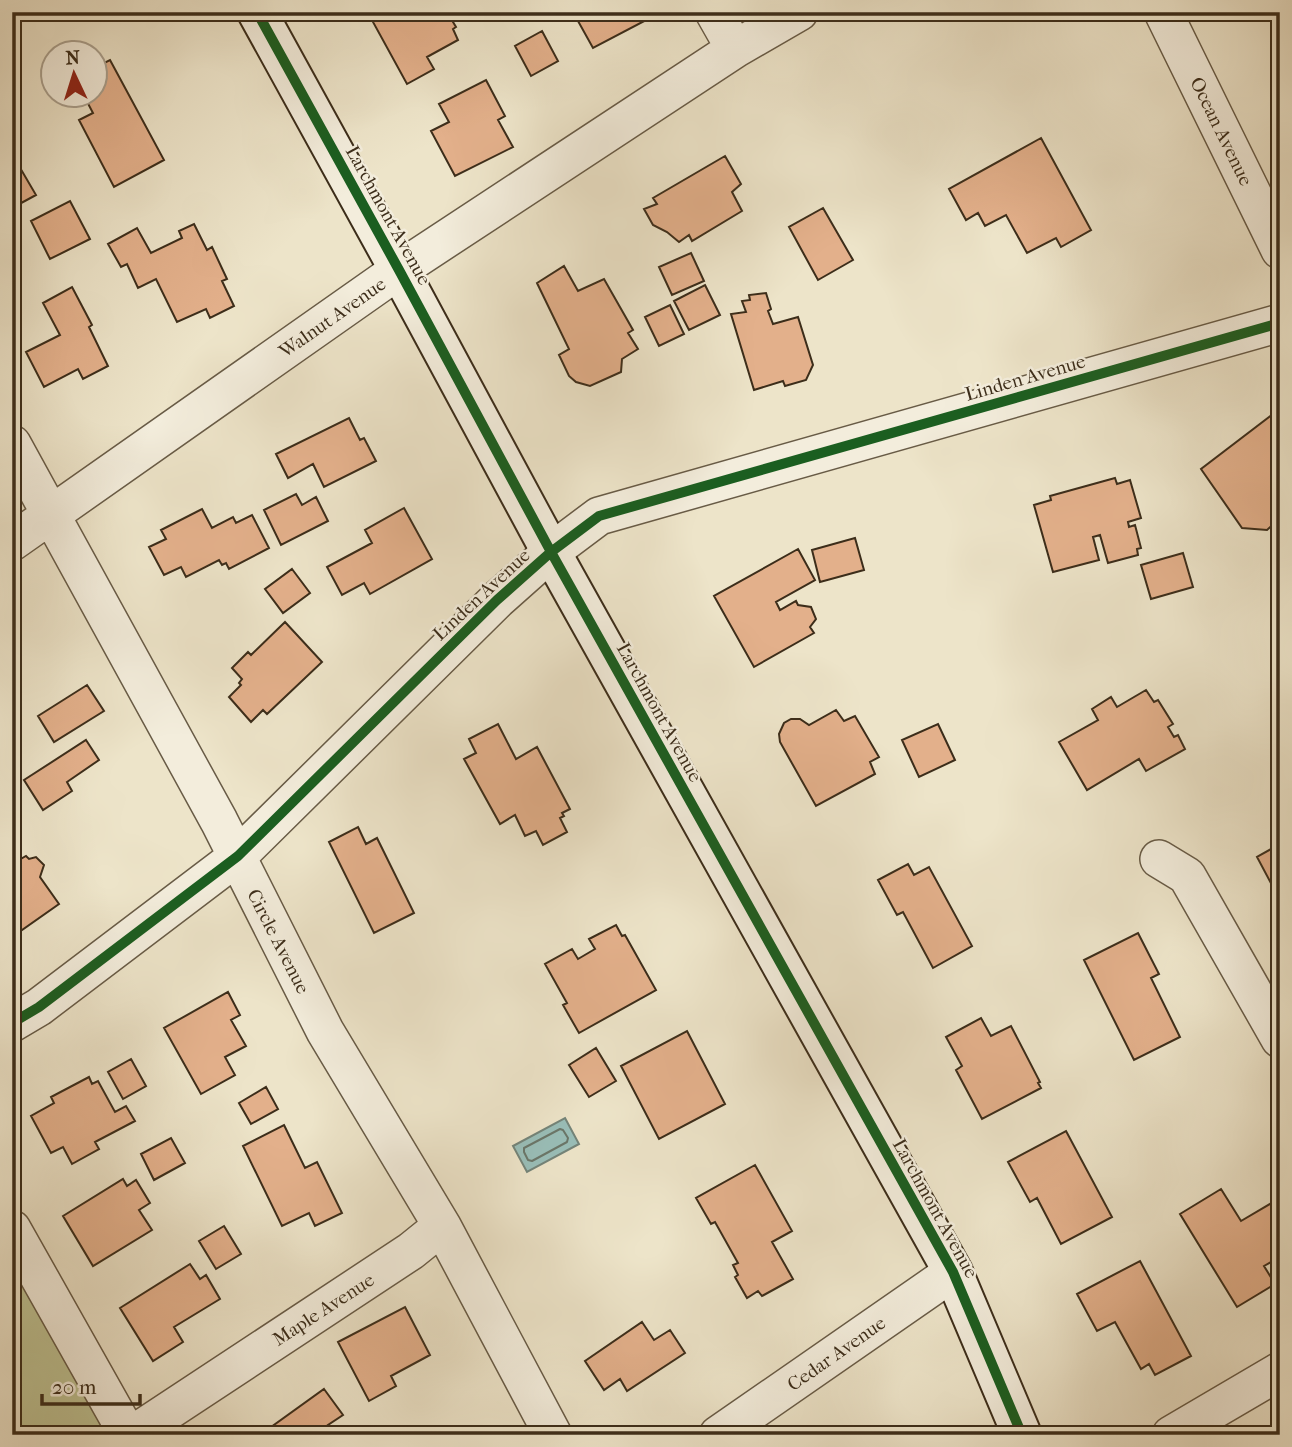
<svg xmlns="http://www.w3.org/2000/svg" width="1292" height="1447" font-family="'IM FELL French Canon',serif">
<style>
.green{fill:#bec293;stroke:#7d7856;stroke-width:2}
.water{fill:#99beb8;stroke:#748479;stroke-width:2}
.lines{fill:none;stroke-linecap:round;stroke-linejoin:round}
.shore{stroke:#6a7669;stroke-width:2}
.building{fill:#e3b08b;stroke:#3c2d1a;stroke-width:2}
.street-casing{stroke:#685b46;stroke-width:40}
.secondary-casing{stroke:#3c2d1a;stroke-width:42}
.street{stroke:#f3eddc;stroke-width:37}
.secondary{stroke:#f3eddc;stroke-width:38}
.cycleway-casing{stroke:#f3eddc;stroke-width:15}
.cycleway{stroke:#1b5e20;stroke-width:10}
.labels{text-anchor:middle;stroke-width:5;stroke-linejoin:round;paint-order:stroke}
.street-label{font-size:19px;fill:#3c2d1a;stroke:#f3eddc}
</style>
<rect width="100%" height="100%" fill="#ede4c9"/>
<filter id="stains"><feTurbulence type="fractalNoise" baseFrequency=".00286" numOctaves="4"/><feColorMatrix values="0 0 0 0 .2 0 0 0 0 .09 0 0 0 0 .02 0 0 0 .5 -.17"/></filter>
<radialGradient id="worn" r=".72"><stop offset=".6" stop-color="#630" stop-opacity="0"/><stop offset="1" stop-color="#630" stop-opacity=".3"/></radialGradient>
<path class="green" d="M 12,1248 L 117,1435 L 12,1435 Z"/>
<path class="water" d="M 565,1118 L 579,1144 L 527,1172 L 513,1146 Z"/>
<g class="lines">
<path class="shore" d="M 560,1129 L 563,1130 L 568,1138 L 567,1142 L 532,1161 L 528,1160 L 524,1152 L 524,1148 Z"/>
</g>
<path class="building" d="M 391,12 L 447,12 L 456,27 L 453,29 L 458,40 L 427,57 L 434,69 L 407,84 L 373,22 Z
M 573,12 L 650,12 L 652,17 L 593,48 Z
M 542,31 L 558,61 L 531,76 L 515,46 Z
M 110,60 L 164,160 L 114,187 L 79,120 L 93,113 L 83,94 L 94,94 L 94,68 Z
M 486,80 L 505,116 L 498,120 L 513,147 L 455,176 L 431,131 L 449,122 L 439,104 Z
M 1041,138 L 1091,230 L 1061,247 L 1056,238 L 1027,253 L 1006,215 L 985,226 L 978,213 L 966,220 L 949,189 Z
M 12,154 L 36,195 L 12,208 Z
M 725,156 L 741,184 L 732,192 L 742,211 L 692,241 L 689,235 L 679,242 L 667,232 L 653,225 L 644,209 L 657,204 L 653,198 Z
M 70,201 L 90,239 L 50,259 L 31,221 Z
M 823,208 L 853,260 L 818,280 L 789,227 Z
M 194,224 L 207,250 L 212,247 L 227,279 L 222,281 L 234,306 L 210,318 L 206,309 L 177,322 L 156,279 L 138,288 L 127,264 L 121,267 L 108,244 L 137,228 L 151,253 L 182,238 L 179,231 Z
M 691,253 L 704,281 L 672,295 L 659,267 Z
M 564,266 L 578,291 L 604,279 L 633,330 L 628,333 L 638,349 L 622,359 L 621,372 L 590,386 L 576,382 L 569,376 L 559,355 L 569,349 L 537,283 Z
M 705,285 L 720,315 L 689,330 L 674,301 Z
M 72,287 L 92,325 L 89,327 L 108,366 L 83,379 L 78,369 L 44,387 L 26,352 L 60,335 L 43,303 Z
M 766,293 L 771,309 L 768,311 L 773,324 L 798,317 L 813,365 L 806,380 L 785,386 L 783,381 L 754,390 L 731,314 L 746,312 L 742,301 L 750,300 L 749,295 Z
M 670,305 L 684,334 L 659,346 L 645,317 Z
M 1273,414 L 1280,424 L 1278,520 L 1267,530 L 1242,528 L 1201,469 Z
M 349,418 L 360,440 L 364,438 L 376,461 L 324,487 L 313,464 L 288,478 L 276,454 Z
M 1115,478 L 1117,484 L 1130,480 L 1141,518 L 1128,522 L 1129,527 L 1135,525 L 1141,548 L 1137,549 L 1138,555 L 1108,563 L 1100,535 L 1093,537 L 1099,560 L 1053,572 L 1034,505 L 1051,500 L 1050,496 Z
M 296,494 L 302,505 L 316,497 L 328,521 L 281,545 L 264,510 Z
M 404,508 L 432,559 L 370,594 L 364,583 L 342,595 L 327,567 L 372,543 L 365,530 Z
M 202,509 L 212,528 L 233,517 L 236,523 L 252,515 L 269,548 L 229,569 L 226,563 L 222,565 L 219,560 L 186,577 L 181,567 L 164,575 L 149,547 L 166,539 L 161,530 Z
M 855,538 L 864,570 L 820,582 L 812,550 Z
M 798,549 L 815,580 L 776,602 L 780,610 L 796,601 L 798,605 L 811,607 L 816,619 L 810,627 L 814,633 L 754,667 L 714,596 Z
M 1183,553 L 1193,587 L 1151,599 L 1141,565 Z
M 292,569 L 310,593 L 283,613 L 265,589 Z
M 285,622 L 322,662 L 267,714 L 263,710 L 251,722 L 229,697 L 241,685 L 239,683 L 242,679 L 232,668 L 248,652 L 251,655 Z
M 87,685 L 104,711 L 54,742 L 38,716 Z
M 1146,690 L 1154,702 L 1158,700 L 1173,724 L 1168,727 L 1174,737 L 1178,735 L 1185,749 L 1146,771 L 1139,759 L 1087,790 L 1059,742 L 1098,720 L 1092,709 L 1111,697 L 1117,707 Z
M 836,710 L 844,721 L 855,716 L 879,757 L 870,762 L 875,774 L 816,806 L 780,742 L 779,734 L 784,723 L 791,719 L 800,719 L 809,725 Z
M 498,724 L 516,759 L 537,747 L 570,809 L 562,813 L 564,816 L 560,818 L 567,832 L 543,845 L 536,831 L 525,836 L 515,815 L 500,824 L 464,759 L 476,753 L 469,739 Z
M 938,724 L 955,760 L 919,777 L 902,740 Z
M 86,740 L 99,760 L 67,782 L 72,791 L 43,810 L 24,780 Z
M 358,827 L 366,844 L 377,838 L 414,913 L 374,933 L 329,842 Z
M 1280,844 L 1280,886 L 1274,889 L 1257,857 Z
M 26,856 L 29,859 L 36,857 L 44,865 L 40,877 L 59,904 L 12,937 L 12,864 Z
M 908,864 L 914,875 L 929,867 L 972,946 L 933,968 L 903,912 L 897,915 L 878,880 Z
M 616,925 L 622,936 L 625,935 L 656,990 L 579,1033 L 563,1005 L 567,1003 L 545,964 L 572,949 L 578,959 L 595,949 L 589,939 Z
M 1138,933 L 1159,974 L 1151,978 L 1180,1037 L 1134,1060 L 1084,960 Z
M 228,992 L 240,1015 L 231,1020 L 246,1046 L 225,1057 L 235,1075 L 201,1094 L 164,1028 Z
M 981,1018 L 991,1036 L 1011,1026 L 1040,1082 L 1038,1083 L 1041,1088 L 982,1119 L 956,1070 L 962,1066 L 946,1037 Z
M 687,1031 L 725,1104 L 659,1139 L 621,1066 Z
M 596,1048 L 616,1081 L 589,1097 L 569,1065 Z
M 131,1059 L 146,1086 L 123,1099 L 108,1072 Z
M 89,1077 L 92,1084 L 98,1081 L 115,1112 L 126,1106 L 135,1121 L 95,1142 L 99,1149 L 72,1164 L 63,1147 L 51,1153 L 31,1116 L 54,1103 L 51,1097 Z
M 266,1087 L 278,1109 L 251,1124 L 239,1103 Z
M 284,1125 L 305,1168 L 317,1162 L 342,1213 L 315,1226 L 309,1213 L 282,1226 L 243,1146 Z
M 1066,1131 L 1112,1217 L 1061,1244 L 1037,1198 L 1030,1202 L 1008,1162 Z
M 171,1138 L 185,1163 L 154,1180 L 141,1154 Z
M 755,1165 L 792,1231 L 772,1242 L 793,1279 L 762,1296 L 758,1291 L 747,1298 L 735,1277 L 738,1275 L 733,1265 L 738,1263 L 715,1222 L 711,1224 L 696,1198 Z
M 123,1179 L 127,1186 L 136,1180 L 150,1203 L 139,1210 L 152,1230 L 93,1266 L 63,1216 Z
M 1221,1189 L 1241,1221 L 1280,1198 L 1280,1257 L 1264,1266 L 1275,1284 L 1237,1307 L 1180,1214 Z
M 224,1226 L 241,1254 L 216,1269 L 199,1241 Z
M 1140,1261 L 1191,1356 L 1155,1375 L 1149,1364 L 1141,1369 L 1115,1322 L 1097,1331 L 1077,1294 Z
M 190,1264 L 200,1279 L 206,1275 L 220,1299 L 174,1327 L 183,1342 L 153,1361 L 120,1308 Z
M 405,1307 L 430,1355 L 391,1376 L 396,1386 L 369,1401 L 338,1342 Z
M 642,1322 L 654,1340 L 670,1330 L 685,1353 L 627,1391 L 620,1379 L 604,1390 L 585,1361 Z
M 324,1389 L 343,1415 L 328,1425 L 332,1430 L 325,1435 L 260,1435 Z"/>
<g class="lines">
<g class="street-casing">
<path id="street" d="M 714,12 L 735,49
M 1163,12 L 1280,250
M 12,444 L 219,821 L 325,1031 L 442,1226 L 553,1435
M 12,542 L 399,270 L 735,49 L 799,12
M 1159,859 L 1187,876 L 1280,1039
M 12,1023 L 39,1007 L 238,856 L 497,600 L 551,552 L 599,516 L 1280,323
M 12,1229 L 128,1435
M 132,1435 L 411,1251 L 442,1226
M 718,1435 L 953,1272
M 1171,1435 L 1280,1371"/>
</g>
<g class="secondary-casing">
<path id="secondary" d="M 257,12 L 399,270 L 551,552 L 953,1272 L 1022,1435"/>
</g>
<use href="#street" class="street"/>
<use href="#secondary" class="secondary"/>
<g class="cycleway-casing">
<path id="cycleway" d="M 257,12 L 399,270 L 551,552 L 953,1272 L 1022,1435
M 12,1023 L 39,1007 L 238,856 L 497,600 L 551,552 L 599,516 L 1280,323"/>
</g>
<use href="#cycleway" class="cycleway"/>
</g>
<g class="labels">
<g class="street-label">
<text transform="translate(1222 131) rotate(64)" y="7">Ocean Avenue</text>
<text transform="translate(389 215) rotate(61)" y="7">Larchmont Avenue</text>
<text transform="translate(332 317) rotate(-35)" y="7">Walnut Avenue</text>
<text transform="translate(1025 377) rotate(-16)" y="7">Linden Avenue</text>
<text transform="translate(481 594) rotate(-43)" y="7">Linden Avenue</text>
<text transform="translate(660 712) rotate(61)" y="7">Larchmont Avenue</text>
<text transform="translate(279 941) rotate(63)" y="7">Circle Avenue</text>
<text transform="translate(936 1208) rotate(61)" y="7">Larchmont Avenue</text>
<text transform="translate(323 1309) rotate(-33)" y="7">Maple Avenue</text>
<text transform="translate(836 1353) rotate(-35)" y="7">Cedar Avenue</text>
</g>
</g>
<rect width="1292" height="1447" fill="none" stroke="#ede4c9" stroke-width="42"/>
<rect x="14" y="14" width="1264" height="1419" fill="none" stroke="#3c2d1a" stroke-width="3.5"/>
<rect x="21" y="21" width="1250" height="1405" fill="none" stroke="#3c2d1a" stroke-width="2"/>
<g transform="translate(74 74) rotate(356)"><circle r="33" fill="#f3eddc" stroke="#aaa08e" stroke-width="2"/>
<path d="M0-5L12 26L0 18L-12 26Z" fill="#8f2418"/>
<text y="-10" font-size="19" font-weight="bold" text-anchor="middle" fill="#3c2d1a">N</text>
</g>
<path d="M42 1394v10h98v-10" fill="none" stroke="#3c2d1a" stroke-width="3.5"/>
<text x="52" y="1394" font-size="21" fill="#3c2d1a" stroke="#f3eddc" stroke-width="5" paint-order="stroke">20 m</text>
<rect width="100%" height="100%" filter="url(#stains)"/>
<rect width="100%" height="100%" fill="url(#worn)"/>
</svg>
